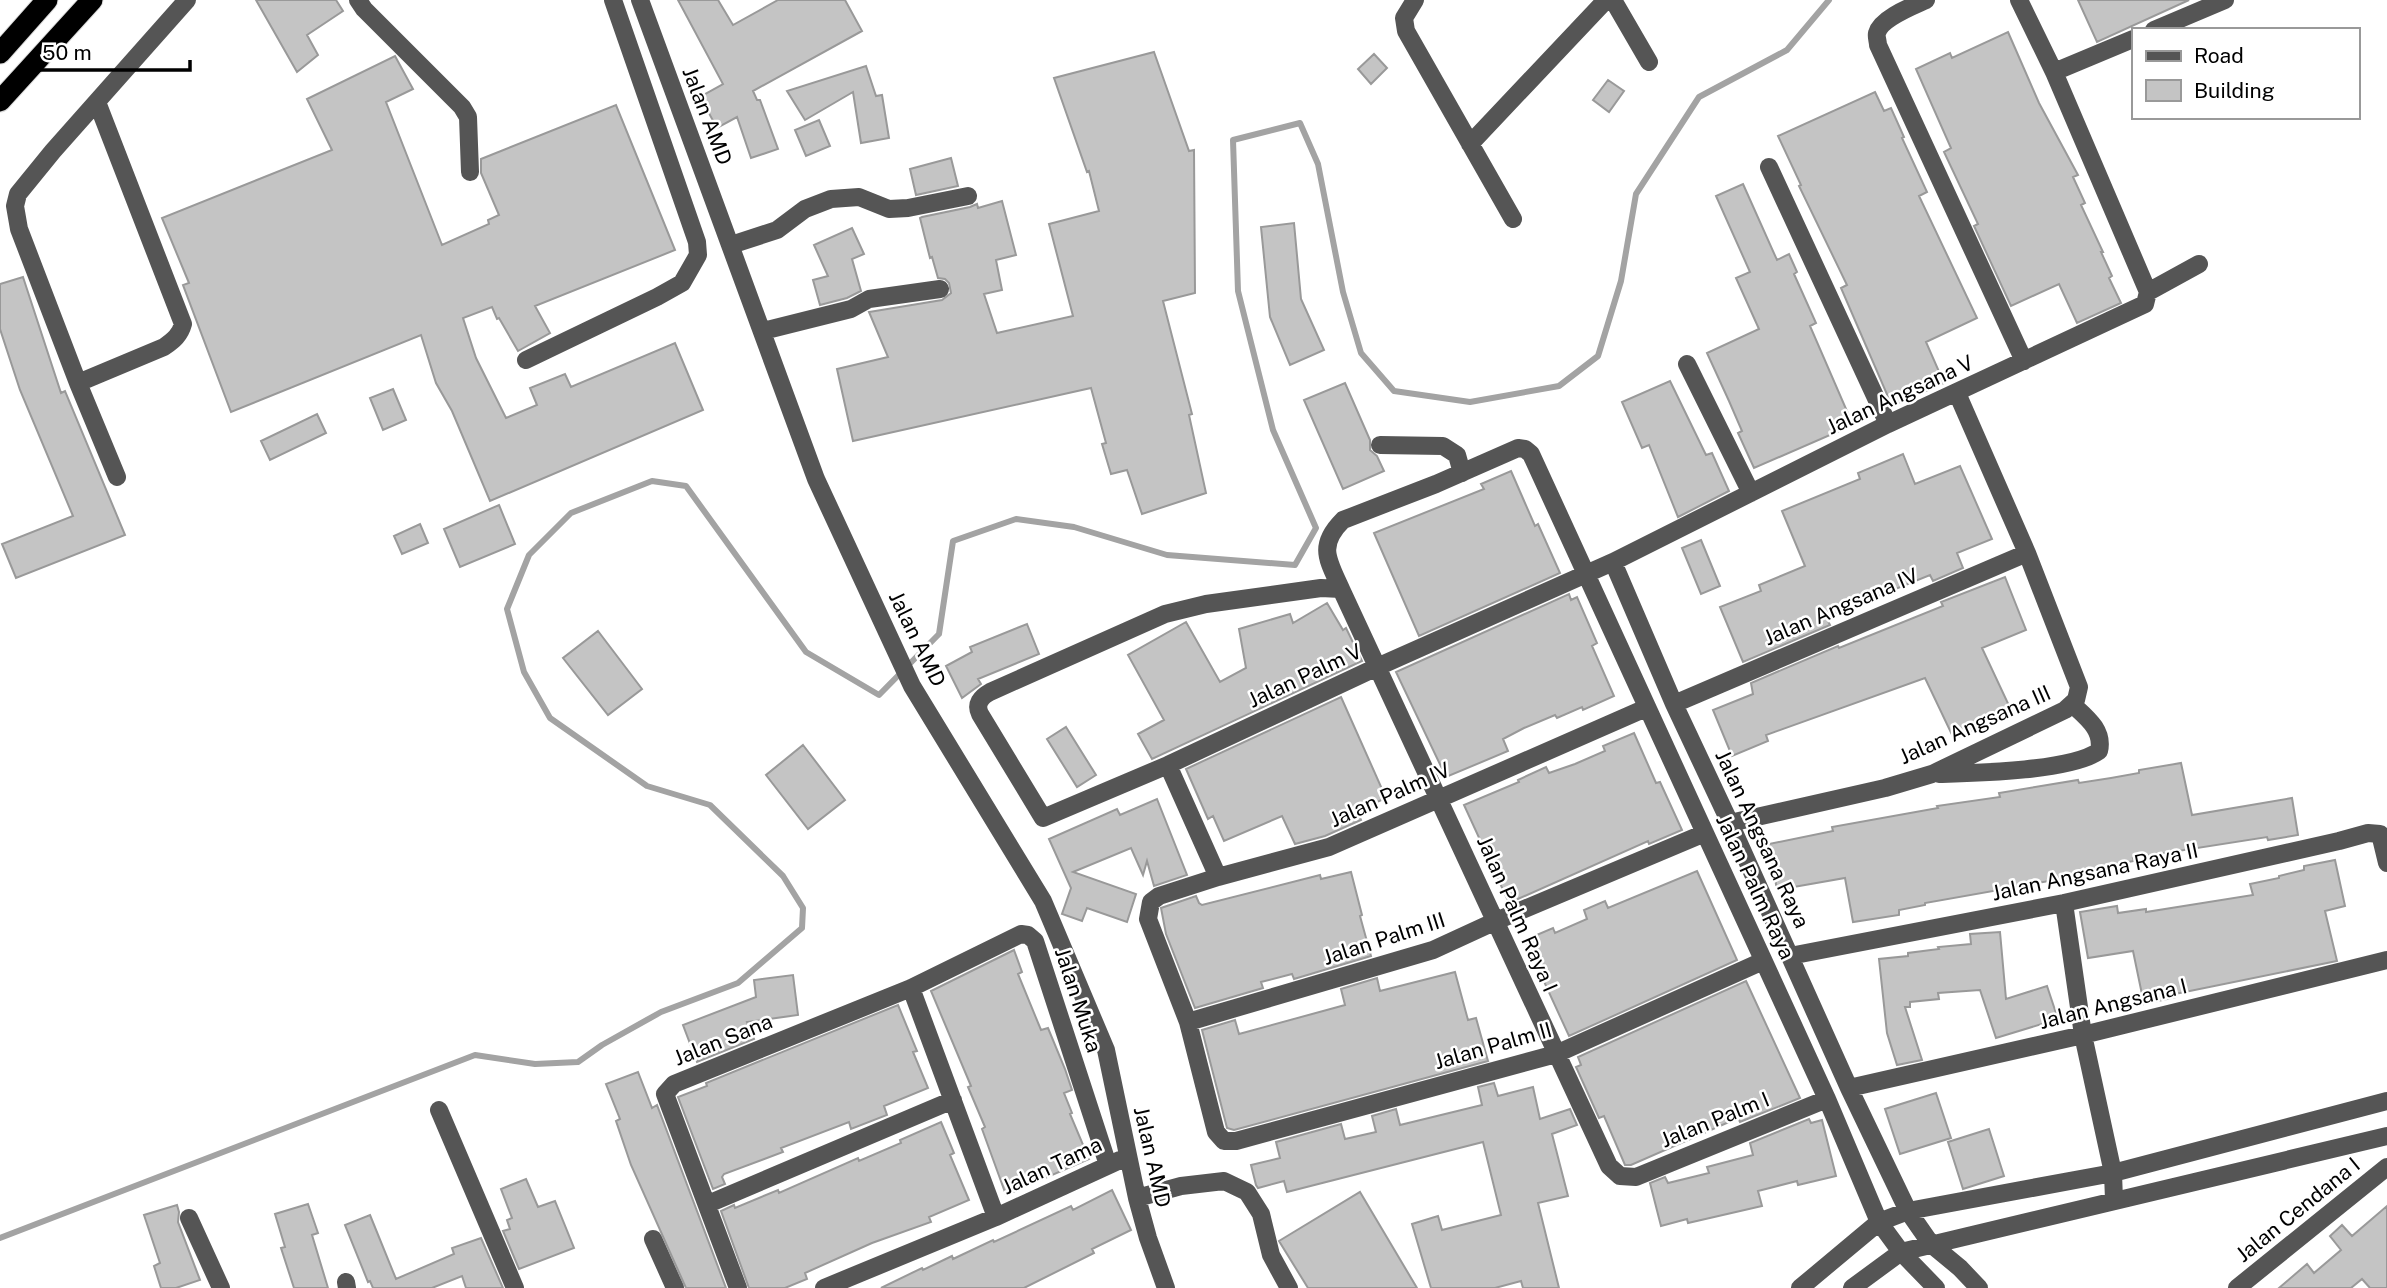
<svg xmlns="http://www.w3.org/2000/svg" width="2387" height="1288" font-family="'Public Sans',sans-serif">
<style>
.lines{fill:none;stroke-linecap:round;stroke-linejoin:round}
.stream{stroke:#a3a3a3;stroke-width:6}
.building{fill:#c4c4c4;stroke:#999;stroke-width:2}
.highway-casing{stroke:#dbdbdb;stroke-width:23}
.minor{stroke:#555;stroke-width:18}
.highway{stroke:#000;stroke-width:21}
.labels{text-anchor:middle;stroke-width:5;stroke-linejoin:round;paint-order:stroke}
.street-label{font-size:21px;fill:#000;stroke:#fff}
</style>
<rect width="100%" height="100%" fill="#fff"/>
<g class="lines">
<path class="stream" d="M 0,1238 L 475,1055 L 535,1064 L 578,1062 L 602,1045 L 661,1012 L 738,983 L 802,928 L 803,908 L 783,876 L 710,805 L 647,786 L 550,718 L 524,672 L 507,609 L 529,555 L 571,513 L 652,481 L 686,486 L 806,652 L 879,695 L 939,634 L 953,541 L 1016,519 L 1074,527 L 1167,555 L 1295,565 L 1316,528 L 1273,430 L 1238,291 L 1233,140 L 1300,123 L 1318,164 L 1343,292 L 1361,353 L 1394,391 L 1470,402 L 1559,386 L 1598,356 L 1621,281 L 1636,194 L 1699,97 L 1787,50 L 1829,0"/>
</g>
<path class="building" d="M 256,0 L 336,0 L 343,11 L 307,35 L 318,55 L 297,72 Z
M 678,0 L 718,0 L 733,25 L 778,0 L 845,0 L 862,31 L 753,91 L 757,100 L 760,100 L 778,149 L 751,158 L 737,117 L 717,128 L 700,97 L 723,84 Z
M 2078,0 L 2189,0 L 2097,42 Z
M 2008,32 L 2039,103 L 2078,175 L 2073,177 L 2085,203 L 2081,205 L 2103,252 L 2101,252 L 2112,276 L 2109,278 L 2121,303 L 2077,323 L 2059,284 L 2011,306 L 1974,226 L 1978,224 L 1944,152 L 1951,148 L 1916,69 L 1950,53 L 1952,58 Z
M 1154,52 L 1189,151 L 1194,150 L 1195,293 L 1163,301 L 1192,414 L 1189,415 L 1206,493 L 1142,514 L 1127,470 L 1111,474 L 1102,444 L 1106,443 L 1091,388 L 853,441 L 837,369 L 888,357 L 869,312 L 942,300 L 951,293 L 949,283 L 945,279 L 938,278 L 932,257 L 930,258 L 920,218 L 922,217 L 970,207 L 977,204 L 978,208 L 1002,201 L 1016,255 L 996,260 L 1002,290 L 984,294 L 997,333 L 1073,316 L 1049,224 L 1099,211 L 1089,171 L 1087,172 L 1054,78 Z
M 1374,54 L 1387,68 L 1371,84 L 1358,69 Z
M 395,56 L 413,89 L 386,102 L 442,245 L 489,224 L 488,220 L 499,215 L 481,173 L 481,159 L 616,105 L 675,250 L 535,306 L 550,333 L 518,351 L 499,318 L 497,319 L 492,307 L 463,318 L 476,358 L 506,418 L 537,405 L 530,388 L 565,374 L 571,387 L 675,343 L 703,410 L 490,501 L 452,411 L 436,383 L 421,335 L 231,412 L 183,285 L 189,283 L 162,218 L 332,150 L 307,99 Z
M 866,66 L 876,96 L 882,95 L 889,138 L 861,143 L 853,92 L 805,120 L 787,91 Z
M 1608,80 L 1624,91 L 1609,112 L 1593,100 Z
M 1875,92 L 1884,111 L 1891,108 L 1904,137 L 1902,138 L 1927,192 L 1919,196 L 1977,318 L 1926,342 L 1944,383 L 1892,406 L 1841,288 L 1847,285 L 1799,186 L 1801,185 L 1778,136 Z
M 819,120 L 830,146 L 806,156 L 795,130 Z
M 951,158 L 958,186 L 916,195 L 910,169 Z
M 1743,184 L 1777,260 L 1789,254 L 1797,272 L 1794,274 L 1816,323 L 1810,326 L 1853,425 L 1754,468 L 1738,433 L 1742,431 L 1729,401 L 1707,353 L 1759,329 L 1736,278 L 1750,272 L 1716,196 Z
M 1294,223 L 1301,299 L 1324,350 L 1290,365 L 1270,317 L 1261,227 Z
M 852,228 L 864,254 L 852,259 L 861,291 L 847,298 L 820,305 L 813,280 L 828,276 L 814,245 Z
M 23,277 L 61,393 L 65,391 L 125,535 L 16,578 L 2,544 L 73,516 L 20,390 L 0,329 L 0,284 Z
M 1670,381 L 1706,455 L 1712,453 L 1729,491 L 1678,517 L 1649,445 L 1642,448 L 1622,402 Z
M 1345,383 L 1370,440 L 1370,450 L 1377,456 L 1384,471 L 1343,489 L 1304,400 Z
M 393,389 L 406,420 L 383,430 L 370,398 Z
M 317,414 L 326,433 L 270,460 L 261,441 Z
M 1903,454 L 1915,484 L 1960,466 L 1992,539 L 1957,553 L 1963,568 L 1933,581 L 1930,575 L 1826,617 L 1830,625 L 1743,662 L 1720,607 L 1761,591 L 1759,585 L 1805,566 L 1782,511 L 1860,479 L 1858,473 Z
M 1511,471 L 1535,526 L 1538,524 L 1560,573 L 1419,636 L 1374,533 L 1484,489 L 1481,484 Z
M 499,505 L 515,544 L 460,567 L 444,529 Z
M 420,524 L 428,543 L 402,554 L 394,536 Z
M 1701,540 L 1720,586 L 1701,594 L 1682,548 Z
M 2005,577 L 2026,630 L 1982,648 L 2012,712 L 1954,739 L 1925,678 L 1766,735 L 1768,741 L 1732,756 L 1713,710 L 1753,694 L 1751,683 L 1838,646 L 1839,648 L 1943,606 L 1941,602 Z
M 1569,594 L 1571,600 L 1577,597 L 1597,643 L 1592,646 L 1614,696 L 1583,710 L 1582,707 L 1557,718 L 1555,715 L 1524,728 L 1503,739 L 1508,751 L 1446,777 L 1396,672 Z
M 1327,603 L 1343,630 L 1346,628 L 1362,661 L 1152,759 L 1138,734 L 1164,720 L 1128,655 L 1186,622 L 1220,682 L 1246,668 L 1239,629 L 1290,614 L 1293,623 Z
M 1027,624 L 1039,654 L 978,679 L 981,684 L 962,698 L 946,666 L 972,652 L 970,647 Z
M 598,631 L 642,689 L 608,715 L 563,658 Z
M 1341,697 L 1386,798 L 1357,811 L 1361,820 L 1325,836 L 1295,844 L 1282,816 L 1224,841 L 1213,816 L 1208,819 L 1186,769 Z
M 1066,727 L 1096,775 L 1077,787 L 1047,739 Z
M 1634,733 L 1656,783 L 1660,782 L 1682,830 L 1649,844 L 1648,841 L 1509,903 L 1464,805 L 1519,782 L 1518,780 L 1546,767 L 1549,773 L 1575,764 L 1605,751 L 1603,746 Z
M 803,745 L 845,800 L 808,829 L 766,775 Z
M 2181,763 L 2192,815 L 2292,798 L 2298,835 L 2268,840 L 2267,837 L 2133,858 L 2134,861 L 2110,865 L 2111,870 L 1925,903 L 1925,905 L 1899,910 L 1899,915 L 1853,922 L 1845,878 L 1777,890 L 1769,844 L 1833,831 L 1832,827 L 1938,808 L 1937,806 L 2000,797 L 1999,793 L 2078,780 L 2079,783 L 2111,778 L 2139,773 L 2139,770 Z
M 1157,799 L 1187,875 L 1154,886 L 1147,861 L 1143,875 L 1131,848 L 1073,872 L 1136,894 L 1127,922 L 1087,908 L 1082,921 L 1062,914 L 1071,888 L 1049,839 L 1117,809 L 1120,815 Z
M 2335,860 L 2345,906 L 2325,911 L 2337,961 L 2175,994 L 2176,997 L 2144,1004 L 2133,951 L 2088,958 L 2080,912 L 2117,906 L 2118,913 L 2146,909 L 2146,912 L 2253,895 L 2250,884 L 2279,878 L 2279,876 L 2304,870 L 2304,866 Z
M 1697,871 L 1737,960 L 1569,1036 L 1525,940 L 1553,928 L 1555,933 L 1587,919 L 1584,910 L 1605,901 L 1608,908 Z
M 1351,872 L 1362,915 L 1360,916 L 1371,956 L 1294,979 L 1292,974 L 1261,982 L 1263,988 L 1195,1008 L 1166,934 L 1161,908 L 1196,896 L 1199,903 L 1202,905 L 1320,875 L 1321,879 Z
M 2000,932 L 2006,999 L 2047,986 L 2058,1019 L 1996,1038 L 1980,990 L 1938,993 L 1939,999 L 1910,1002 L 1910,1007 L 1905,1007 L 1922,1060 L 1897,1065 L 1887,1033 L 1879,959 L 1908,956 L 1908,953 L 1939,949 L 1938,947 L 1971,944 L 1970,934 Z
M 1014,950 L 1022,972 L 1018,974 L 1041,1030 L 1048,1028 L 1065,1069 L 1072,1090 L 1064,1093 L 1072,1113 L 1070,1114 L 1089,1159 L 1006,1195 L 982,1129 L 985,1127 L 968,1087 L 971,1086 L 931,991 Z
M 1455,972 L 1468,1020 L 1476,1018 L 1488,1061 L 1234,1130 L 1227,1128 L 1202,1030 L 1235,1020 L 1239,1034 L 1345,1005 L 1341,989 L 1377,978 L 1380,991 Z
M 793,975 L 798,1015 L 747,1022 L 754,1039 L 697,1062 L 683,1025 L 756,997 L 754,980 Z
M 1746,981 L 1800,1098 L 1740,1122 L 1738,1118 L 1631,1165 L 1625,1165 L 1604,1116 L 1599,1118 L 1576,1067 L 1581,1065 L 1578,1057 Z
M 898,1005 L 917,1051 L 913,1052 L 928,1088 L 884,1106 L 887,1115 L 851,1129 L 849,1122 L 781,1148 L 783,1152 L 724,1174 L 722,1177 L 725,1184 L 713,1189 L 678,1097 L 707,1086 L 706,1083 Z
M 638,1072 L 652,1108 L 657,1105 L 726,1288 L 686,1288 L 631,1165 L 616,1121 L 620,1119 L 606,1084 Z
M 1494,1083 L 1498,1096 L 1533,1087 L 1540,1119 L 1570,1109 L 1577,1125 L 1552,1134 L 1568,1196 L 1538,1203 L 1559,1288 L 1523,1288 L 1521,1281 L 1495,1288 L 1431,1288 L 1412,1224 L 1438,1216 L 1442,1230 L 1501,1215 L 1483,1142 L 1287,1192 L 1284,1181 L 1258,1188 L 1256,1185 L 1251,1165 L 1280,1158 L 1276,1142 L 1341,1124 L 1345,1139 L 1376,1132 L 1372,1116 L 1396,1109 L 1400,1125 L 1482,1105 L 1478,1087 Z
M 1936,1093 L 1951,1138 L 1900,1154 L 1885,1109 Z
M 1809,1119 L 1811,1123 L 1822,1120 L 1836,1176 L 1798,1185 L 1797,1181 L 1758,1191 L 1762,1206 L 1688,1223 L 1687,1219 L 1661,1226 L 1650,1183 L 1665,1177 L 1668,1183 L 1709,1173 L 1707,1167 L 1753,1155 L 1750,1143 Z
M 941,1122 L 954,1153 L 950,1155 L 969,1200 L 929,1217 L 931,1222 L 872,1243 L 805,1273 L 807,1279 L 785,1288 L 749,1288 L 721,1211 L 734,1205 L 735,1208 L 778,1190 L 779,1193 L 858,1158 L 859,1161 L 901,1143 L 900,1140 Z
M 1989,1129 L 2004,1176 L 1963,1189 L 1948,1142 Z
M 526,1179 L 538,1207 L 555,1201 L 574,1248 L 519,1269 L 503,1231 L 510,1229 L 507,1220 L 512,1218 L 501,1189 Z
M 1112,1190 L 1131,1230 L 1092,1249 L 1094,1253 L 1024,1288 L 881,1288 L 922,1268 L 923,1270 L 952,1256 L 953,1259 L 993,1240 L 994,1242 L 1071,1206 L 1073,1210 Z
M 1360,1192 L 1417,1288 L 1308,1288 L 1279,1241 Z
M 308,1204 L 318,1233 L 312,1235 L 328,1288 L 294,1288 L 281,1248 L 285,1247 L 275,1214 Z
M 177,1205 L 179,1212 L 178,1222 L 200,1280 L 176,1288 L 161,1288 L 154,1266 L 160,1263 L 144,1215 Z
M 2387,1206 L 2387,1288 L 2370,1288 L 2362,1279 L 2351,1288 L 2279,1288 L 2307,1264 L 2314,1273 L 2341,1250 L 2330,1236 L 2342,1225 L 2352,1236 Z
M 370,1215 L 396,1279 L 454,1254 L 452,1248 L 481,1238 L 503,1288 L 466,1288 L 462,1276 L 432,1288 L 373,1288 L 370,1281 L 368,1282 L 345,1225 Z"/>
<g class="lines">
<g class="highway-casing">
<path id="highway" d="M 0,53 L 47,0
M 0,101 L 92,0"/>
</g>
<path class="minor" d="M 358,0 L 364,9 L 462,107 L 468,117 L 470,172
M 640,0 L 816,479 L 912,686 L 1043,901 L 1106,1050 L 1137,1198 L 1148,1238 L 1166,1288
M 1415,0 L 1404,18 L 1406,31 L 1513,219
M 1613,0 L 1649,62
M 1926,0 C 1913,6 1881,18 1877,33 C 1876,37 1878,41 1878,45 L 2024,361
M 2019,0 L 2054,72 L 2148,292
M 2154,30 L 2225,0
M 2054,72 L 2133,39
M 1470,144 L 1606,0
M 1769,167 L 1888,424
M 731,245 L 777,230 L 805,209 L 831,199 L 859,197 L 889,209 L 908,208 L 968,196
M 763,331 L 851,309 L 869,299 L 940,289
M 526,360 L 657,297 L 682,283 L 698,255 L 697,242 L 613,0
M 1687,364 L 1751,493
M 78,383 L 164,347 C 174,340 180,335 183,324 L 97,102
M 1380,445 L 1443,446 L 1457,455 L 1462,473
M 117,477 L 78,383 L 19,229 L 15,206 L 18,194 L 53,151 L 187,0
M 1613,562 L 1674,704 L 1730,823 L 1849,1088 L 1908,1211 L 1931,1244 L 1960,1268 L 1979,1288
M 1341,589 C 1328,560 1317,546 1343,520 L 1436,484 L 1518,448 L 1525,449 L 1531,454 L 1827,1099 L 1879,1222 L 1901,1252 L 1936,1288
M 1674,704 L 2027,553
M 1646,708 L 1329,847 L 1218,877 L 1159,896 L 1151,902 L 1148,919 L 1188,1022 L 1216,1132 L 1224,1141 L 1236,1141 L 1556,1054 L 1763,961
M 1168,765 L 1218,877
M 1939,774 C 1976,773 2071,771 2099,751 C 2104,730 2086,717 2072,704
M 1730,823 L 1885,788 L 1932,774 L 2065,710 L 2076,700 L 2079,687 L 2027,553 L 1957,393
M 2064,903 L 2083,1035 L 2113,1173 L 2114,1200
M 1790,956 L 2064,903 L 2339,841 L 2368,833 L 2380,834 L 2387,863
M 911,988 L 996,1217
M 1188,1022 L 1433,950 L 1496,921 L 1705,833
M 1849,1088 L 2083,1035 L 2387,960
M 1827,1099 L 1636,1177 L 1620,1176 L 1609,1166 L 1341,589 L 1321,588 L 1206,604 L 1165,614 L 990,692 C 981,697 975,704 980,714 L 1043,818 L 1168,765 L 1375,668 L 1613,562 L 1888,424 L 2145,304 L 2148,292 L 2199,264
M 439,1110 L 515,1288
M 1137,1198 L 1181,1186 L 1224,1181 L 1247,1192 L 1261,1214 L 1271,1255 L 1289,1288
M 708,1204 L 953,1100
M 189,1218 L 221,1288
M 653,1239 L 675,1288
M 346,1282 L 347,1288
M 738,1288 L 665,1094 L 674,1084 L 911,988 L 1021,934 L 1028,935 L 1035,941 L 1108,1165
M 824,1288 L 996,1217 L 1120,1160
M 1800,1288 L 1879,1222 L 1908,1211 L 2113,1173 L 2387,1101
M 1852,1288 L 1901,1252 L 2387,1136
M 2237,1288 L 2387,1167"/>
<use href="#highway" class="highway"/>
</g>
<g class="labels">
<g class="street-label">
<text transform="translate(707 116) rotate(69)" y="7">Jalan AMD</text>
<text transform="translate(1900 395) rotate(-25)" y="7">Jalan Angsana V</text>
<text transform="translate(1841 607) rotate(-23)" y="7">Jalan Angsana IV</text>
<text transform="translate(917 639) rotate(64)" y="7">Jalan AMD</text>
<text transform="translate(1305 676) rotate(-25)" y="7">Jalan Palm V</text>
<text transform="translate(1975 725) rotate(-24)" y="7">Jalan Angsana III</text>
<text transform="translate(1390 795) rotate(-24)" y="7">Jalan Palm IV</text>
<text transform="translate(1762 839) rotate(65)" y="7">Jalan Angsana Raya</text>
<text transform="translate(2095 872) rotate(-12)" y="7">Jalan Angsana Raya II</text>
<text transform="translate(1755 887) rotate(65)" y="7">Jalan Palm Raya</text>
<text transform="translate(1517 914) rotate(66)" y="7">Jalan Palm Raya I</text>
<text transform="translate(1384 939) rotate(-18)" y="7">Jalan Palm III</text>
<text transform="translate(1078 1000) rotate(72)" y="7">Jalan Muka</text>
<text transform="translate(2113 1004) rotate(-14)" y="7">Jalan Angsana I</text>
<text transform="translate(723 1040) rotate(-22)" y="7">Jalan Sana</text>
<text transform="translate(1493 1046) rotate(-16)" y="7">Jalan Palm II</text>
<text transform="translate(1715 1120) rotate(-22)" y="7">Jalan Palm I</text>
<text transform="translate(1152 1157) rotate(77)" y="7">Jalan AMD</text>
<text transform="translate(1052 1166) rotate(-25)" y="7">Jalan Tama</text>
<text transform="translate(2298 1210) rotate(-39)" y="7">Jalan Cendana I</text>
</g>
</g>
<rect x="2132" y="28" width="228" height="91" fill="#ffffff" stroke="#999999" stroke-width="2"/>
<rect x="2146" y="51" width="35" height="10" fill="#555555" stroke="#999999" stroke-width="2"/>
<text x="2194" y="63" font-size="21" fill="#000000">Road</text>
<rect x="2146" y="80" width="35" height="21" fill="#c4c4c4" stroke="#999999" stroke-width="2"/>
<text x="2194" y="98" font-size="21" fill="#000000">Building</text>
<path d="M32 60v10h158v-10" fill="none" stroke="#000000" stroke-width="3.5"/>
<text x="42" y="60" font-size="21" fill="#000000" stroke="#ffffff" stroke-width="5" paint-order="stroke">50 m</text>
</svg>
